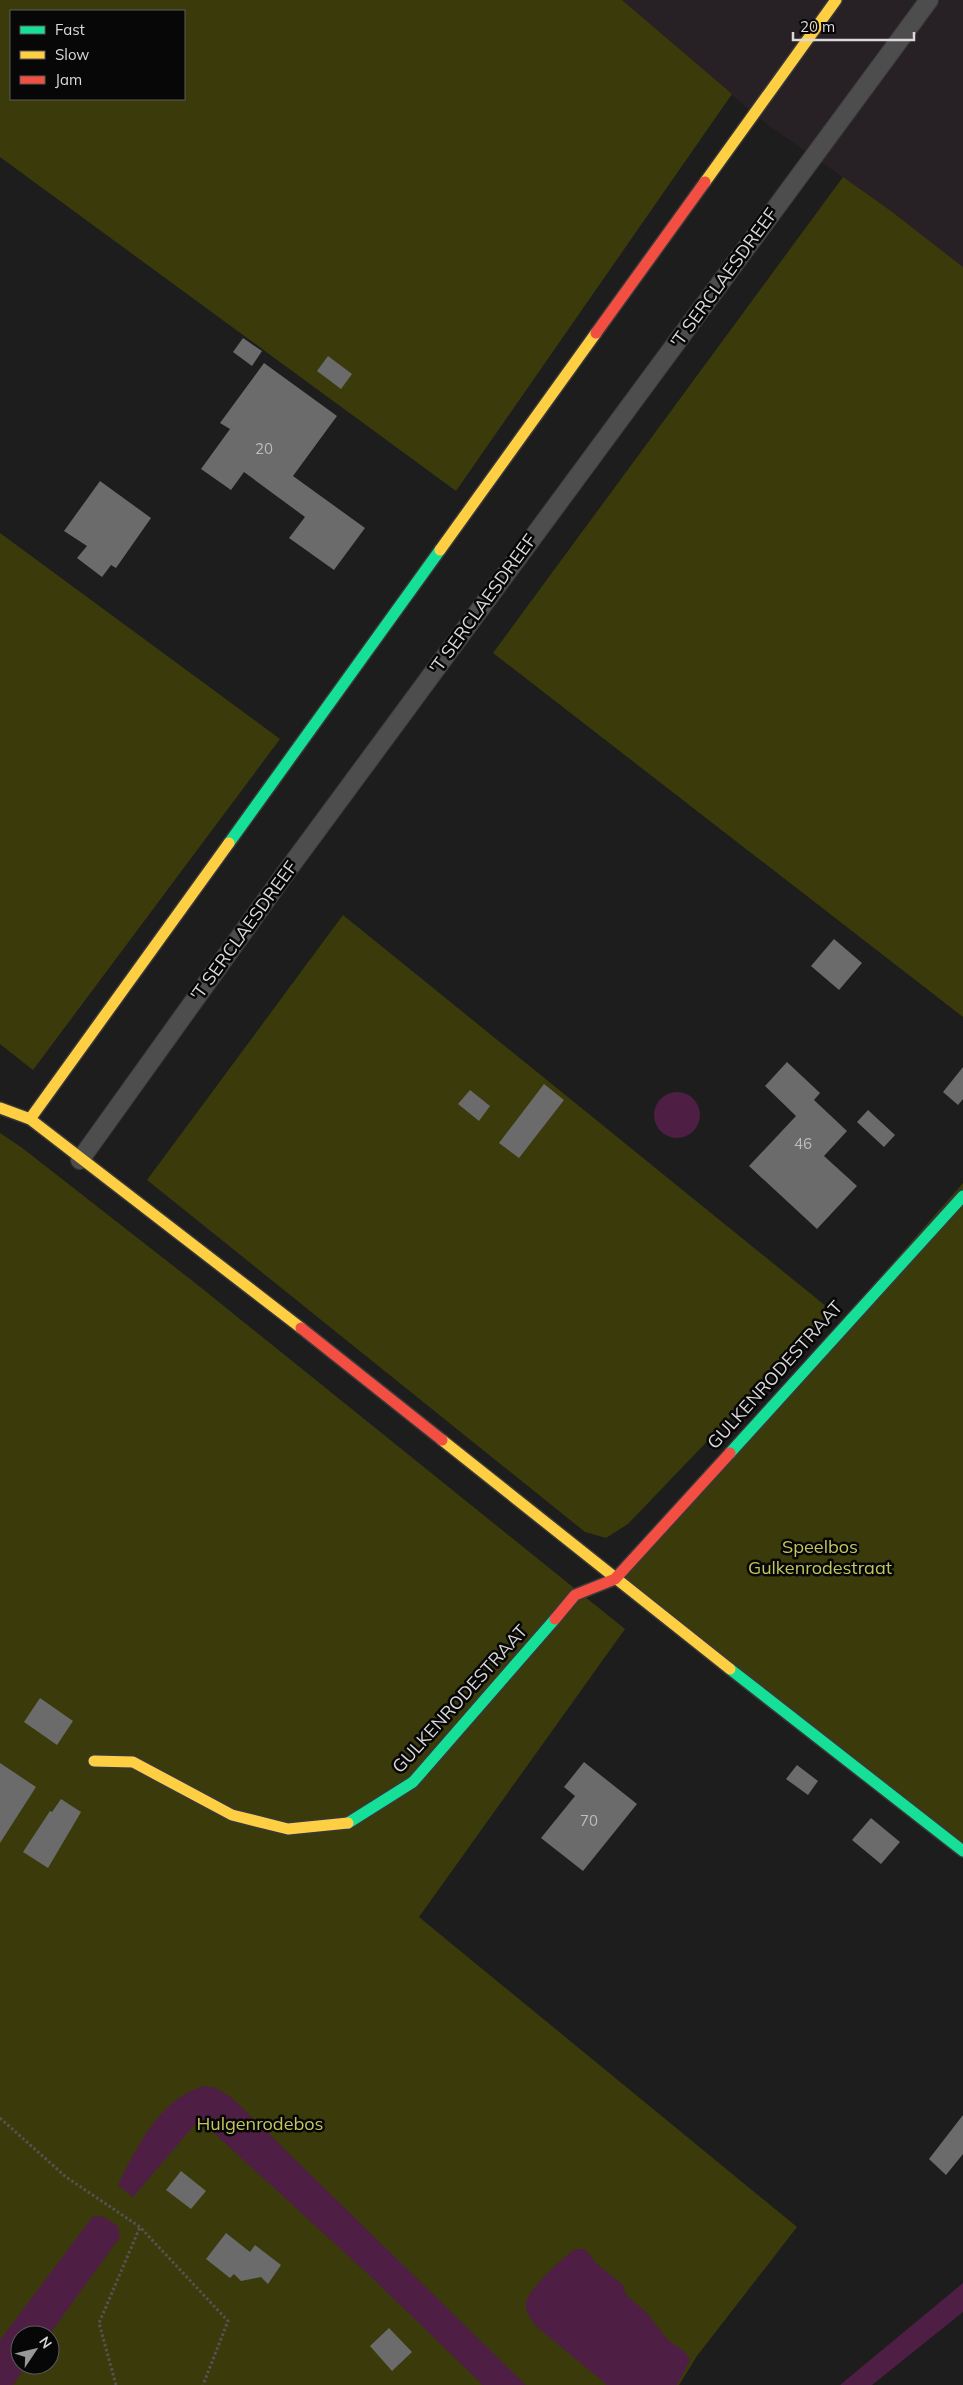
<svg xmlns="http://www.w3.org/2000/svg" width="963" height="2385" font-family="Mulish,sans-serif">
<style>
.built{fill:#272024}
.green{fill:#3a3a0b;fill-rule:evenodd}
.water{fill:#4f1e44}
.building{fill:#6c6b6c}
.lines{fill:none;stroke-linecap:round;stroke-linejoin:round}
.lane-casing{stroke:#393939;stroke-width:20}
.fast-casing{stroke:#393939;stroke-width:14}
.slow-casing{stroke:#393939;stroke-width:14}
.jam-casing{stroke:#393939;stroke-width:14}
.path{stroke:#535353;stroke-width:3;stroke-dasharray:2.5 2.5;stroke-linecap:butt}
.lane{stroke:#4e4d4e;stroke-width:18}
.fast{stroke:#16e098;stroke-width:11}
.slow{stroke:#ffcf43;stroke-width:11}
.jam{stroke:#f24e42;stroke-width:11}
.labels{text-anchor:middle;stroke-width:5;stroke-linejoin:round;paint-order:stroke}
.number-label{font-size:15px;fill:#bebdbe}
.street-label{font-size:18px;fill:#dad8d9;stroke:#080707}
.park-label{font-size:18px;fill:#c3c65d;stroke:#080707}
</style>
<rect width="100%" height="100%" fill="#1d1d1d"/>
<path class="built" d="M 622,0 L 963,0 L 963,267 L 891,211 L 761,120 Z"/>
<path class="green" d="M 0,0 L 622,0 L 732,94 L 456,491 L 0,157 ZM 11,11 L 184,11 L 184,99 L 11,99 Z
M 843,177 L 891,211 L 963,267 L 963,1017 L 493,653 Z
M 0,533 L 280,739 L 33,1070 L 0,1044 Z
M 343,915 L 832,1311 L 628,1524 L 606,1538 L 585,1532 L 147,1180 Z
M 0,1133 L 21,1147 L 199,1286 L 625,1629 L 419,1917 L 797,2227 L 697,2356 L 679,2385 L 0,2385 ZM 20,2335 L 50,2335 L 50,2365 L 20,2365 Z
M 963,1183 L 963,1851 L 615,1579 Z"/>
<path class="water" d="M654 1115a23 23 0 1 1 46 0a23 23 0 1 1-46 0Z
M 204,2086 L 216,2088 L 232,2098 L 526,2385 L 483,2385 L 369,2275 L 213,2132 L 197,2122 L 133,2197 L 118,2185 C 137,2147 159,2099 204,2086 Z
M 93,2216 L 104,2217 L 118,2226 L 120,2237 L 49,2335 L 20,2335 L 20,2365 L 27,2365 L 13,2385 L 0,2385 L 0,2340 Z
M 575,2249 L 585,2249 L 597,2264 L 623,2285 L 626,2295 L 647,2313 L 667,2339 L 685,2352 L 690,2360 L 677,2385 L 607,2385 L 537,2327 C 532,2321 525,2312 526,2303 C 527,2290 564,2257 575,2249 Z
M 963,2283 L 963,2312 L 872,2385 L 840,2385 Z"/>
<path class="building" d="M 243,338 L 262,351 L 252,366 L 233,352 Z
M 328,356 L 352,374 L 341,389 L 317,371 Z
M 264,363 L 337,416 L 293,476 L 365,528 L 334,570 L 289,538 L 305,517 L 244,472 L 231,490 L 201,469 L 230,429 L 220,423 Z
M 100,481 L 151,518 L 116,568 L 111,565 L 102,577 L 77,558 L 87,546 L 64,531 Z
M 834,939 L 862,963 L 839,990 L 811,966 Z
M 787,1062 L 820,1093 L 814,1100 L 847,1131 L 824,1156 L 857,1186 L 817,1229 L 749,1166 L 796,1116 L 765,1086 Z
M 963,1067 L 963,1099 L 958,1105 L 943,1092 Z
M 544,1084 L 564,1100 L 519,1158 L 499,1143 Z
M 470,1090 L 490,1106 L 479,1121 L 458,1104 Z
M 868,1110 L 895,1135 L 884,1147 L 857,1122 Z
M 40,1698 L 73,1721 L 57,1745 L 24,1722 Z
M 584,1762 L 637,1804 L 583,1871 L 541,1838 L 575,1796 L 564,1787 Z
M 0,1763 L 36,1787 L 0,1843 Z
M 797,1765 L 818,1781 L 808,1795 L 786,1779 Z
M 61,1799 L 81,1812 L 48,1868 L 23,1852 L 50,1811 L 52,1812 Z
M 871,1818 L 900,1842 L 881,1864 L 852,1840 Z
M 963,2115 L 963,2154 L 946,2175 L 929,2159 Z
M 181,2171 L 206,2191 L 191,2209 L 166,2190 Z
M 226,2233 L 250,2252 L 255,2245 L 281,2265 L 268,2284 L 261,2277 L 241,2281 L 234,2274 L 230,2278 L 206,2259 Z
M 389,2328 L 412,2352 L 392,2371 L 370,2346 Z"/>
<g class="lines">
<g class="lane-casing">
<path id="lane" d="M 80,1160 L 287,871 L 929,0"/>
</g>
<g class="fast-casing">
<path id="fast" d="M 229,843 L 440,550
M 730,1453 L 963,1196
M 730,1669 L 963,1851
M 348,1823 L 413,1782 L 555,1619"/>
</g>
<g class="slow-casing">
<path id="slow" d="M 705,182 L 836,0
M 440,550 L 596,333
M 0,1108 L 30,1119 L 301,1328
M 30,1119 L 229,843
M 442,1440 L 730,1669
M 94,1761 L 133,1762 L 232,1815 L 288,1829 L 348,1823"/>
</g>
<g class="jam-casing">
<path id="jam" d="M 596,333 L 705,182
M 301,1328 L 442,1440
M 555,1619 L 575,1595 L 615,1579 L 730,1453"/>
</g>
<path class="path" d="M 0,2118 L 66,2177 L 140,2227 L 228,2321 L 203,2385
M 116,2385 L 99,2323 L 140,2227"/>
<use href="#lane" class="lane"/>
<use href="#fast" class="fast"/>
<use href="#slow" class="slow"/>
<use href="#jam" class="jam"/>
</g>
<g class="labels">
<g class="number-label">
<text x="264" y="454">20</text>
<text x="803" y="1149">46</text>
<text x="589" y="1826">70</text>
</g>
<g class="street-label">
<text transform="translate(724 278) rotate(-54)" y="6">'T SERCLAESDREEF</text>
<text transform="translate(483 604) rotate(-54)" y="6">'T SERCLAESDREEF</text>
<text transform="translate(244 931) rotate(-54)" y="6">'T SERCLAESDREEF</text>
<text transform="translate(775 1375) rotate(-48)" y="6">GULKENRODESTRAAT</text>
<text transform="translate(460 1699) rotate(-48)" y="6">GULKENRODESTRAAT</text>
</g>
<g class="park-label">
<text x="820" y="1553">Speelbos<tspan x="820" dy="21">Gulkenrodestraat</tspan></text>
<text x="260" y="2130">Hulgenrodebos</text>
</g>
</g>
<rect x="10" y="10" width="175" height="90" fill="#080707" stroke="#5c5b5b"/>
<rect x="20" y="26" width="25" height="8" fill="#16e098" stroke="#5c5b5b"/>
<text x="55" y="35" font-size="15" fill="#dad8d9">Fast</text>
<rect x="20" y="51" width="25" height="8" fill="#ffcf43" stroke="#5c5b5b"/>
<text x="55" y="60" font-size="15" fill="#dad8d9">Slow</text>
<rect x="20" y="76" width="25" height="8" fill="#f24e42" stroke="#5c5b5b"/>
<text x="55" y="85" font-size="15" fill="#dad8d9">Jam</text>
<g transform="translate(35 2350) rotate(55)"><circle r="24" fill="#080707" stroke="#5c5b5b"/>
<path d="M0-4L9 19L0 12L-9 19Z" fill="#989797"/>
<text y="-8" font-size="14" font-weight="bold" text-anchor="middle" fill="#dad8d9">N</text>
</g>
<path d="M793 32v8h121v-8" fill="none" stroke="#dad8d9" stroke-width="2.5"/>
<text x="800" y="32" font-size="15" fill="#dad8d9" stroke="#080707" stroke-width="4" paint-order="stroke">20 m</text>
</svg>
